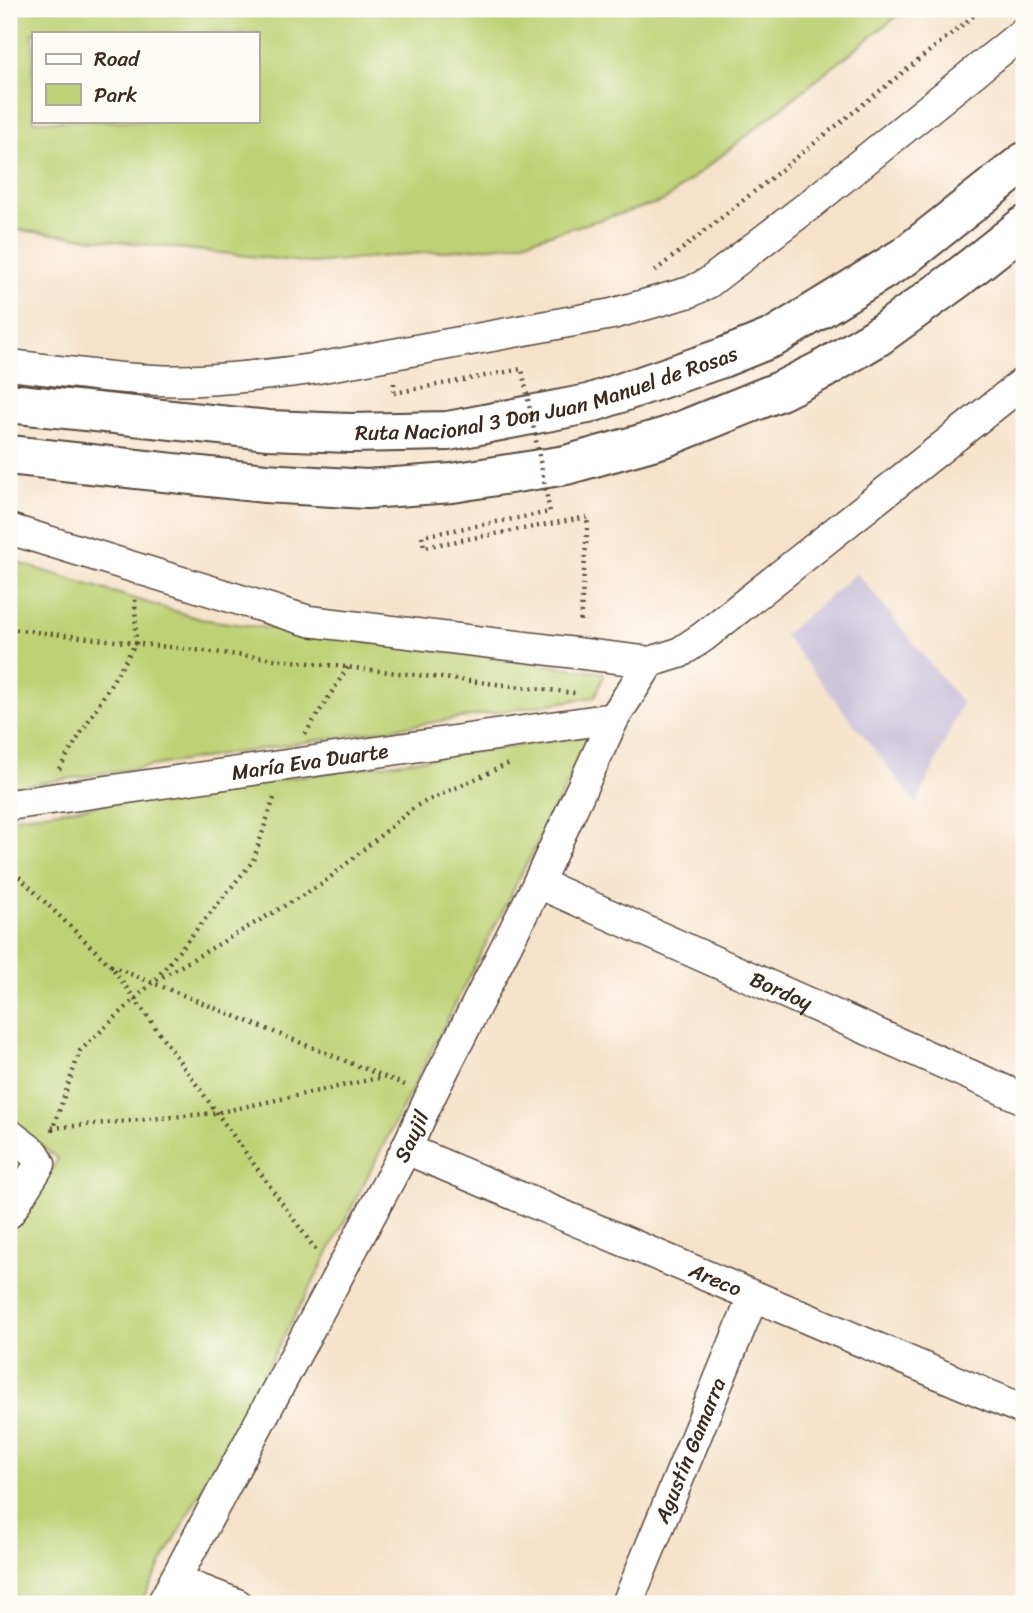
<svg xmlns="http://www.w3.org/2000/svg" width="1033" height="1613" font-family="Sriracha,sans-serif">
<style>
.industrial{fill:#c8c0d8}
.green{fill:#bed275;stroke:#7c7e4a;stroke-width:2;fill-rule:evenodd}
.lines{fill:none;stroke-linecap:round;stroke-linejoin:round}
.minor-casing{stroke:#574638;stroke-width:33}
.highway-casing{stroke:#574638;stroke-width:42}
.path{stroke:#574638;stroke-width:4.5;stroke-dasharray:2 5;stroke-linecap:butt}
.minor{stroke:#fff;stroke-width:30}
.highway{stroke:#fff;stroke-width:38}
.path-bridge{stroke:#574638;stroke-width:4.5;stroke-dasharray:2 5;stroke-linecap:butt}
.labels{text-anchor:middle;stroke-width:6;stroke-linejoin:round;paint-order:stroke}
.street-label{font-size:21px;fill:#3b2a1e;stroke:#fdfcf7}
</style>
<rect width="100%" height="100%" fill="#fdfcf7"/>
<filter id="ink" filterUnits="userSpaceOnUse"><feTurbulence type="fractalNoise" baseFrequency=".0143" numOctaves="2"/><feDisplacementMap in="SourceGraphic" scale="14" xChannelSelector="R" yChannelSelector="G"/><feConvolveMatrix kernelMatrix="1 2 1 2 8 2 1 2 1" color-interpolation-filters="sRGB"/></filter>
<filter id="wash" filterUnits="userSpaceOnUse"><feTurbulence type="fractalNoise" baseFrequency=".00686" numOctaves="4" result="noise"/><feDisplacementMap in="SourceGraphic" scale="28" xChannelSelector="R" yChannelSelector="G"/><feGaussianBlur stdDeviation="1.57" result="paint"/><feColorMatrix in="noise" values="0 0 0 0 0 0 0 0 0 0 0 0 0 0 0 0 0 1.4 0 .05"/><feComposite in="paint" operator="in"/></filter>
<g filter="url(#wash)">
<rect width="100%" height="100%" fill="#f6e2ca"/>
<path class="industrial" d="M 857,573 L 962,703 L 917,804 L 784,635 Z"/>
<path class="green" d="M 9,9 L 906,9 L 664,201 L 513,245 L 311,263 L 9,229 ZM 33,33 L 257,33 L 257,121 L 33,121 Z
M 9,560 L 200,619 L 605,673 L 595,697 L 9,788 Z
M 592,735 L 328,1254 L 140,1604 L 9,1604 L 9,1237 L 58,1159 L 9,1121 L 9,818 Z"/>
</g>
<g filter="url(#ink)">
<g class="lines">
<g class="minor-casing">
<g id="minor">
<path d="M 9,365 C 72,372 137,383 200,380 C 238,378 275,374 312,369 L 612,314 L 690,292 L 708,283 L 812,203 L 1024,32"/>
<path d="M 9,529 L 309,621 L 650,662 L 679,653 L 703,637 L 1024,382"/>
<path id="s1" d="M 9,805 L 614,718"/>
<path id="s2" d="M 538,883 L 1024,1099"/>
<path d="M 9,1134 L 35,1154 L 40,1164 L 9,1213"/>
<path id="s3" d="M 406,1149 L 1024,1410"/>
<path d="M 175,1580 L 237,1604"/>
<path id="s4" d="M 162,1604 L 406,1149 L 431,1095 L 538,883 L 614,718 L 650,662"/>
<path id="s5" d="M 627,1604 L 753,1297"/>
</g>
</g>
<g class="highway-casing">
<g id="highway">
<path id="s6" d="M 9,403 L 268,430 L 350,433 L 448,431 L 588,404 L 722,358 L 774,337 L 904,257 L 1024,162"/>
<path d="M 9,455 L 265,483 L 367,489 L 452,483 L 566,465 L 666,437 L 780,391 L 822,370 L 877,337 L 957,279 L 1024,226"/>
</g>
</g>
<path class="path" d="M 655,271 L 982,9
M 394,383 L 394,393
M 422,536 L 424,547 L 588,517 L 580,625
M 9,629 L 575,693
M 305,734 L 348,667
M 59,769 L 136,643 L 135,597
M 9,867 L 111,966 L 318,1253
M 111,966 L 405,1085
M 156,979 L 253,861 L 275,795
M 52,1128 L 216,1113 L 383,1077
M 52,1131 L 80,1051 L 152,983 L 322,884 L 416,806 L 508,764"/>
<use href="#minor" class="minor"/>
<use href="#highway" class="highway"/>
<path class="path-bridge" d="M 394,393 L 522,369 L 550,512 L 422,536"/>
</g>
</g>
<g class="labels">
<g class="street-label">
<text dy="7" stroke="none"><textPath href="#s6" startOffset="544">Ruta Nacional 3 Don Juan Manuel de Rosas</textPath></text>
<text dy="7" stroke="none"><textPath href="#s1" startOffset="304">María Eva Duarte</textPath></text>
<text dy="7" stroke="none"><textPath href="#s2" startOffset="266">Bordoy</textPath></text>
<text dy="7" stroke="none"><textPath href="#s4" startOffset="530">Saujil</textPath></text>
<text dy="7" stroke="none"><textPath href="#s3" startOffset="336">Areco</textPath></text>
<text dy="7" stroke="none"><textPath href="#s5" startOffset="166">Agustín Gamarra</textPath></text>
</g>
</g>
<rect width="1033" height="1613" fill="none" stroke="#fdfcf7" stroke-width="35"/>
<rect x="32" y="32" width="228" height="91" fill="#fdfcf7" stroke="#afa8a0" stroke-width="2"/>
<rect x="46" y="54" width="35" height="10" fill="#ffffff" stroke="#afa8a0" stroke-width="2"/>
<text x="94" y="66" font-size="21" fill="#3b2a1e">Road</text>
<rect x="46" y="84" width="35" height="21" fill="#bed275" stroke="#afa8a0" stroke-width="2"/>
<text x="94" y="102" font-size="21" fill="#3b2a1e">Park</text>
</svg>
